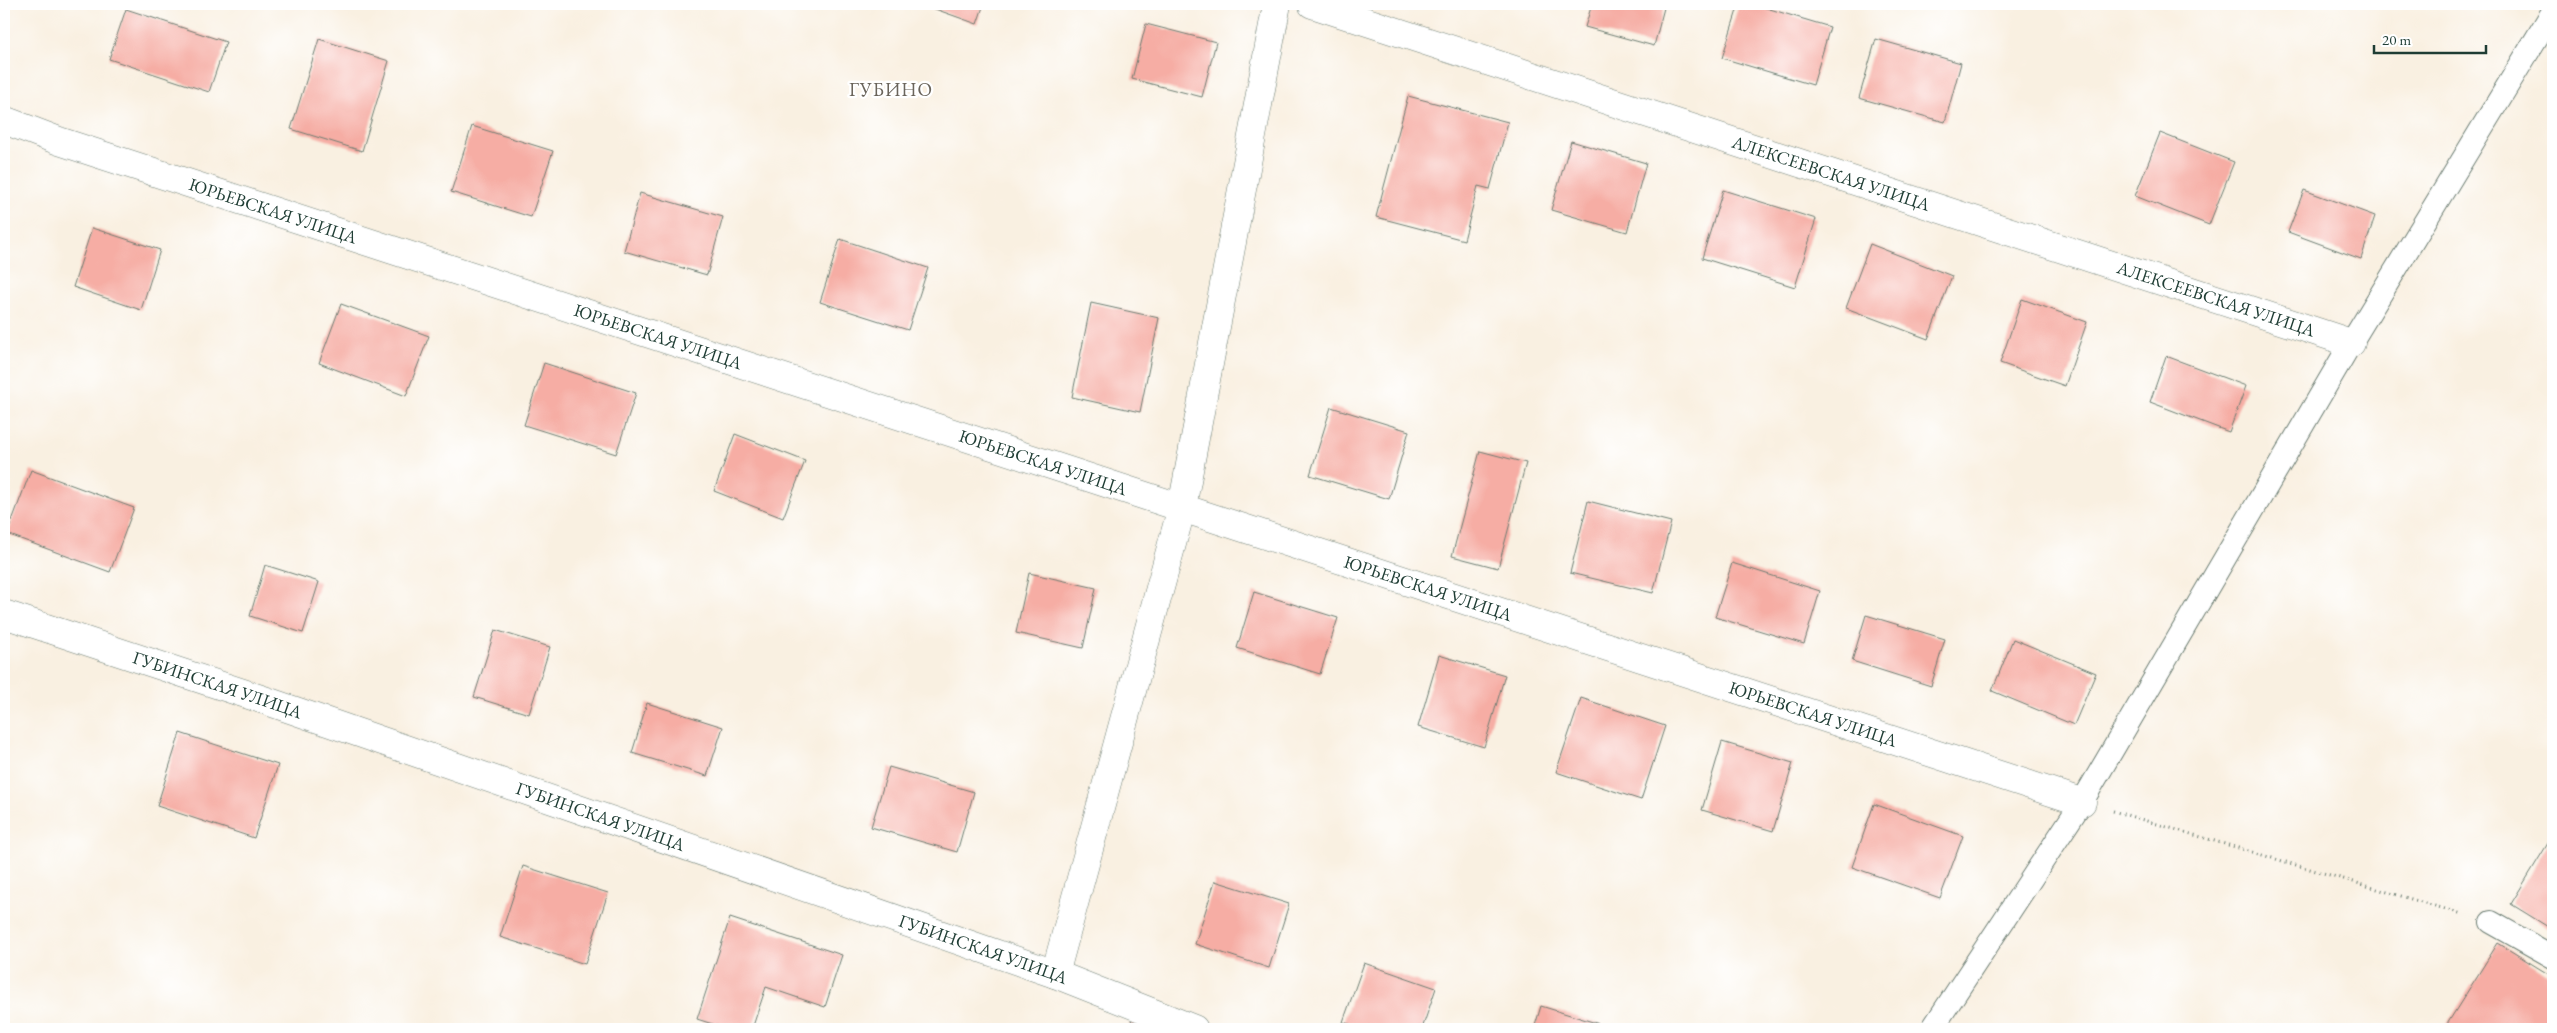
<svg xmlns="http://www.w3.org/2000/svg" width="2557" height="1033" font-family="'EB Garamond',serif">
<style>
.building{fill:#f6ada4}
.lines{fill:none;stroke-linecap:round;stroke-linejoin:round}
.service-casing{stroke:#6b7c71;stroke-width:24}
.minor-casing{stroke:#6b7c71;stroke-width:29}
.path{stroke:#6b7c71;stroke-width:3;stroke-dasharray:1 4;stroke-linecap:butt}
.service{stroke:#fff;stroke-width:22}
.minor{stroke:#fff;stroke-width:28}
.labels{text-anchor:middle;stroke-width:4.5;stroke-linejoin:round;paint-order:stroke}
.street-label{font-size:18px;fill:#1f3d34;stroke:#fff}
.neighbourhood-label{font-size:19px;letter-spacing:1px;fill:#6a645b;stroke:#fff}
</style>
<rect width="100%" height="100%" fill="#fff"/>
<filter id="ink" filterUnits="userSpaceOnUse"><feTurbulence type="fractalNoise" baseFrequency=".02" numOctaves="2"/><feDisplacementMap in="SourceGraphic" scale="10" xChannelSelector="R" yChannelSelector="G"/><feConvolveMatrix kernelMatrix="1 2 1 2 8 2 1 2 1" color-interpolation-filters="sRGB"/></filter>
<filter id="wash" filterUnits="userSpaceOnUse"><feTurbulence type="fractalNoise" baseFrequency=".0096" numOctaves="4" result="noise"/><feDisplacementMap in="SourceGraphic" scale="20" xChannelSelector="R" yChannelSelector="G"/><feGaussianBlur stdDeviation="1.12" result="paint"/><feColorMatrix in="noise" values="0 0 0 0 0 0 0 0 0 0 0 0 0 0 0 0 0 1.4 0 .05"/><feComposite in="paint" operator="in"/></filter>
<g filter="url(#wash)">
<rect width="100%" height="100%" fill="#f9f0e1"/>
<g id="blocks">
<path class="building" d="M 4,4 L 10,4 L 4,21 Z
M 921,4 L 984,4 L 977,24 Z
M 1592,4 L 1665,4 L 1654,46 L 1585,27 Z
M 1739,4 L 1753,4 L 1830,27 L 1813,85 L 1722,58 Z
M 126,9 L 226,42 L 209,92 L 109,59 Z
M 1146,24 L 1216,42 L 1202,97 L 1132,79 Z
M 319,39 L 389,61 L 362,151 L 291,129 Z
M 1876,39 L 1961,63 L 1945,122 L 1859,98 Z
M 1408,96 L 1508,122 L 1490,189 L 1478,186 L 1464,240 L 1376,217 Z
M 472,126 L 553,151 L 531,217 L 451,192 Z
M 2160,133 L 2234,162 L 2209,225 L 2135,196 Z
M 1571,141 L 1646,163 L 1627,232 L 1551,210 Z
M 1723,190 L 1816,219 L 1795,287 L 1702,258 Z
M 2304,190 L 2375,216 L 2361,259 L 2288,232 Z
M 640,193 L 723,217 L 707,275 L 624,251 Z
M 92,228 L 160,250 L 141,310 L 73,287 Z
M 840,239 L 928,268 L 908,330 L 820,302 Z
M 1870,244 L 1952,276 L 1928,339 L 1846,308 Z
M 2022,299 L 2087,322 L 2065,386 L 2000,363 Z
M 1091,303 L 1159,318 L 1140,412 L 1072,397 Z
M 341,304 L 429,336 L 406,396 L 319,363 Z
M 2166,356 L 2246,386 L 2229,432 L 2150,402 Z
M 544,363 L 636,393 L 616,454 L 524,425 Z
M 1331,407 L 1409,431 L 1389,499 L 1310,475 Z
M 735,434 L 805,461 L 783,518 L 714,491 Z
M 1480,451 L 1526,463 L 1498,568 L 1452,556 Z
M 31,470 L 134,508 L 110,572 L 7,534 Z
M 1588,501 L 1671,522 L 1653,593 L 1570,573 Z
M 1732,563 L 1820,591 L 1804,644 L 1715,617 Z
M 265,565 L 319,582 L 303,633 L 250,616 Z
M 1029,573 L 1096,588 L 1083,648 L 1016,633 Z
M 1254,592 L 1338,618 L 1320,674 L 1237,648 Z
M 1866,615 L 1945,639 L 1931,686 L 1852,661 Z
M 495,630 L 550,647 L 529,714 L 474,697 Z
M 2013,639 L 2096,673 L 2074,725 L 1992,691 Z
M 1439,655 L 1505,675 L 1484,747 L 1418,727 Z
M 1581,698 L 1665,726 L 1641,800 L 1556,772 Z
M 647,703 L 723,727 L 707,776 L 632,753 Z
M 180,733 L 278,765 L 254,838 L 157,806 Z
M 1722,742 L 1793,763 L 1773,831 L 1702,810 Z
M 889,767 L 974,792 L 957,852 L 871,827 Z
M 1874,804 L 1963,836 L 1940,898 L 1852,867 Z
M 2553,835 L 2553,930 L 2511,904 Z
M 523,866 L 608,893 L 585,964 L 500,937 Z
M 1215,881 L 1289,904 L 1269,968 L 1195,944 Z
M 730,918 L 842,955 L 825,1007 L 766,987 L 752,1029 L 728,1029 L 697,1019 Z
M 2498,943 L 2553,977 L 2553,1024 L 2550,1029 L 2444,1029 Z
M 1364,963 L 1436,988 L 1422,1029 L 1365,1029 L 1343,1022 Z
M 1541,1006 L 1609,1027 L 1609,1029 L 1534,1029 Z
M 1132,1019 L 1155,1029 L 1128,1029 Z"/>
</g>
</g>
<g filter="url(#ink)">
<use href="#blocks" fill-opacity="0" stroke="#6b7c71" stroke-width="1"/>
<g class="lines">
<g class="service-casing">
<path id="service" d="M 2491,922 L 2553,957
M 1932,1029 L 2082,802 L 2351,343 L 2553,11"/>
</g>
<g class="minor-casing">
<g id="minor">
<path id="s1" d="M 1312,4 L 2351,343"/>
<path id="s2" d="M 4,120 L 59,141 L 2082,802"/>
<path id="s3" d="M 4,614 L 261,699 L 1055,974 L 1194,1029"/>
<path d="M 1055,974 L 1182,507 L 1277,4"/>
</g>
</g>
<path class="path" d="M 2113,811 L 2462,914"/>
<use href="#service" class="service"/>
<use href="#minor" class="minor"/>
</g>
</g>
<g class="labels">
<g class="street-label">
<text dy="6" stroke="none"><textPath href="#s1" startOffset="546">АЛЕКСЕЕВСКАЯ УЛИЦА</textPath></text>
<text dy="6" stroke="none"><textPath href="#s2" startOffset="284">ЮРЬЕВСКАЯ УЛИЦА</textPath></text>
<text dy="6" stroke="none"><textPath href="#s1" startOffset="951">АЛЕКСЕЕВСКАЯ УЛИЦА</textPath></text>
<text dy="6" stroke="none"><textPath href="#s2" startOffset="689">ЮРЬЕВСКАЯ УЛИЦА</textPath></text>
<text dy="6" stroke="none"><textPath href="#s2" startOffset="1094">ЮРЬЕВСКАЯ УЛИЦА</textPath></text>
<text dy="6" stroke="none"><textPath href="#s2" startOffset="1499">ЮРЬЕВСКАЯ УЛИЦА</textPath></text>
<text dy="6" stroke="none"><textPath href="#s3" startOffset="225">ГУБИНСКАЯ УЛИЦА</textPath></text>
<text dy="6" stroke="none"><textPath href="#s2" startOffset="1904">ЮРЬЕВСКАЯ УЛИЦА</textPath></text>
<text dy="6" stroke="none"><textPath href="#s3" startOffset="630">ГУБИНСКАЯ УЛИЦА</textPath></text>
<text dy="6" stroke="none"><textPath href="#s3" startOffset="1035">ГУБИНСКАЯ УЛИЦА</textPath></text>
</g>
<g class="neighbourhood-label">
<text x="891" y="96">ГУБИНО</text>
</g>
</g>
<rect width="2557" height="1033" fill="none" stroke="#fff" stroke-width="20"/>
<path d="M2374 45v8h112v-8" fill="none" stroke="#1f3d34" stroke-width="2.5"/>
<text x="2382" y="45" font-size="15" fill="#1f3d34" stroke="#ffffff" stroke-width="4" paint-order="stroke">20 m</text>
</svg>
